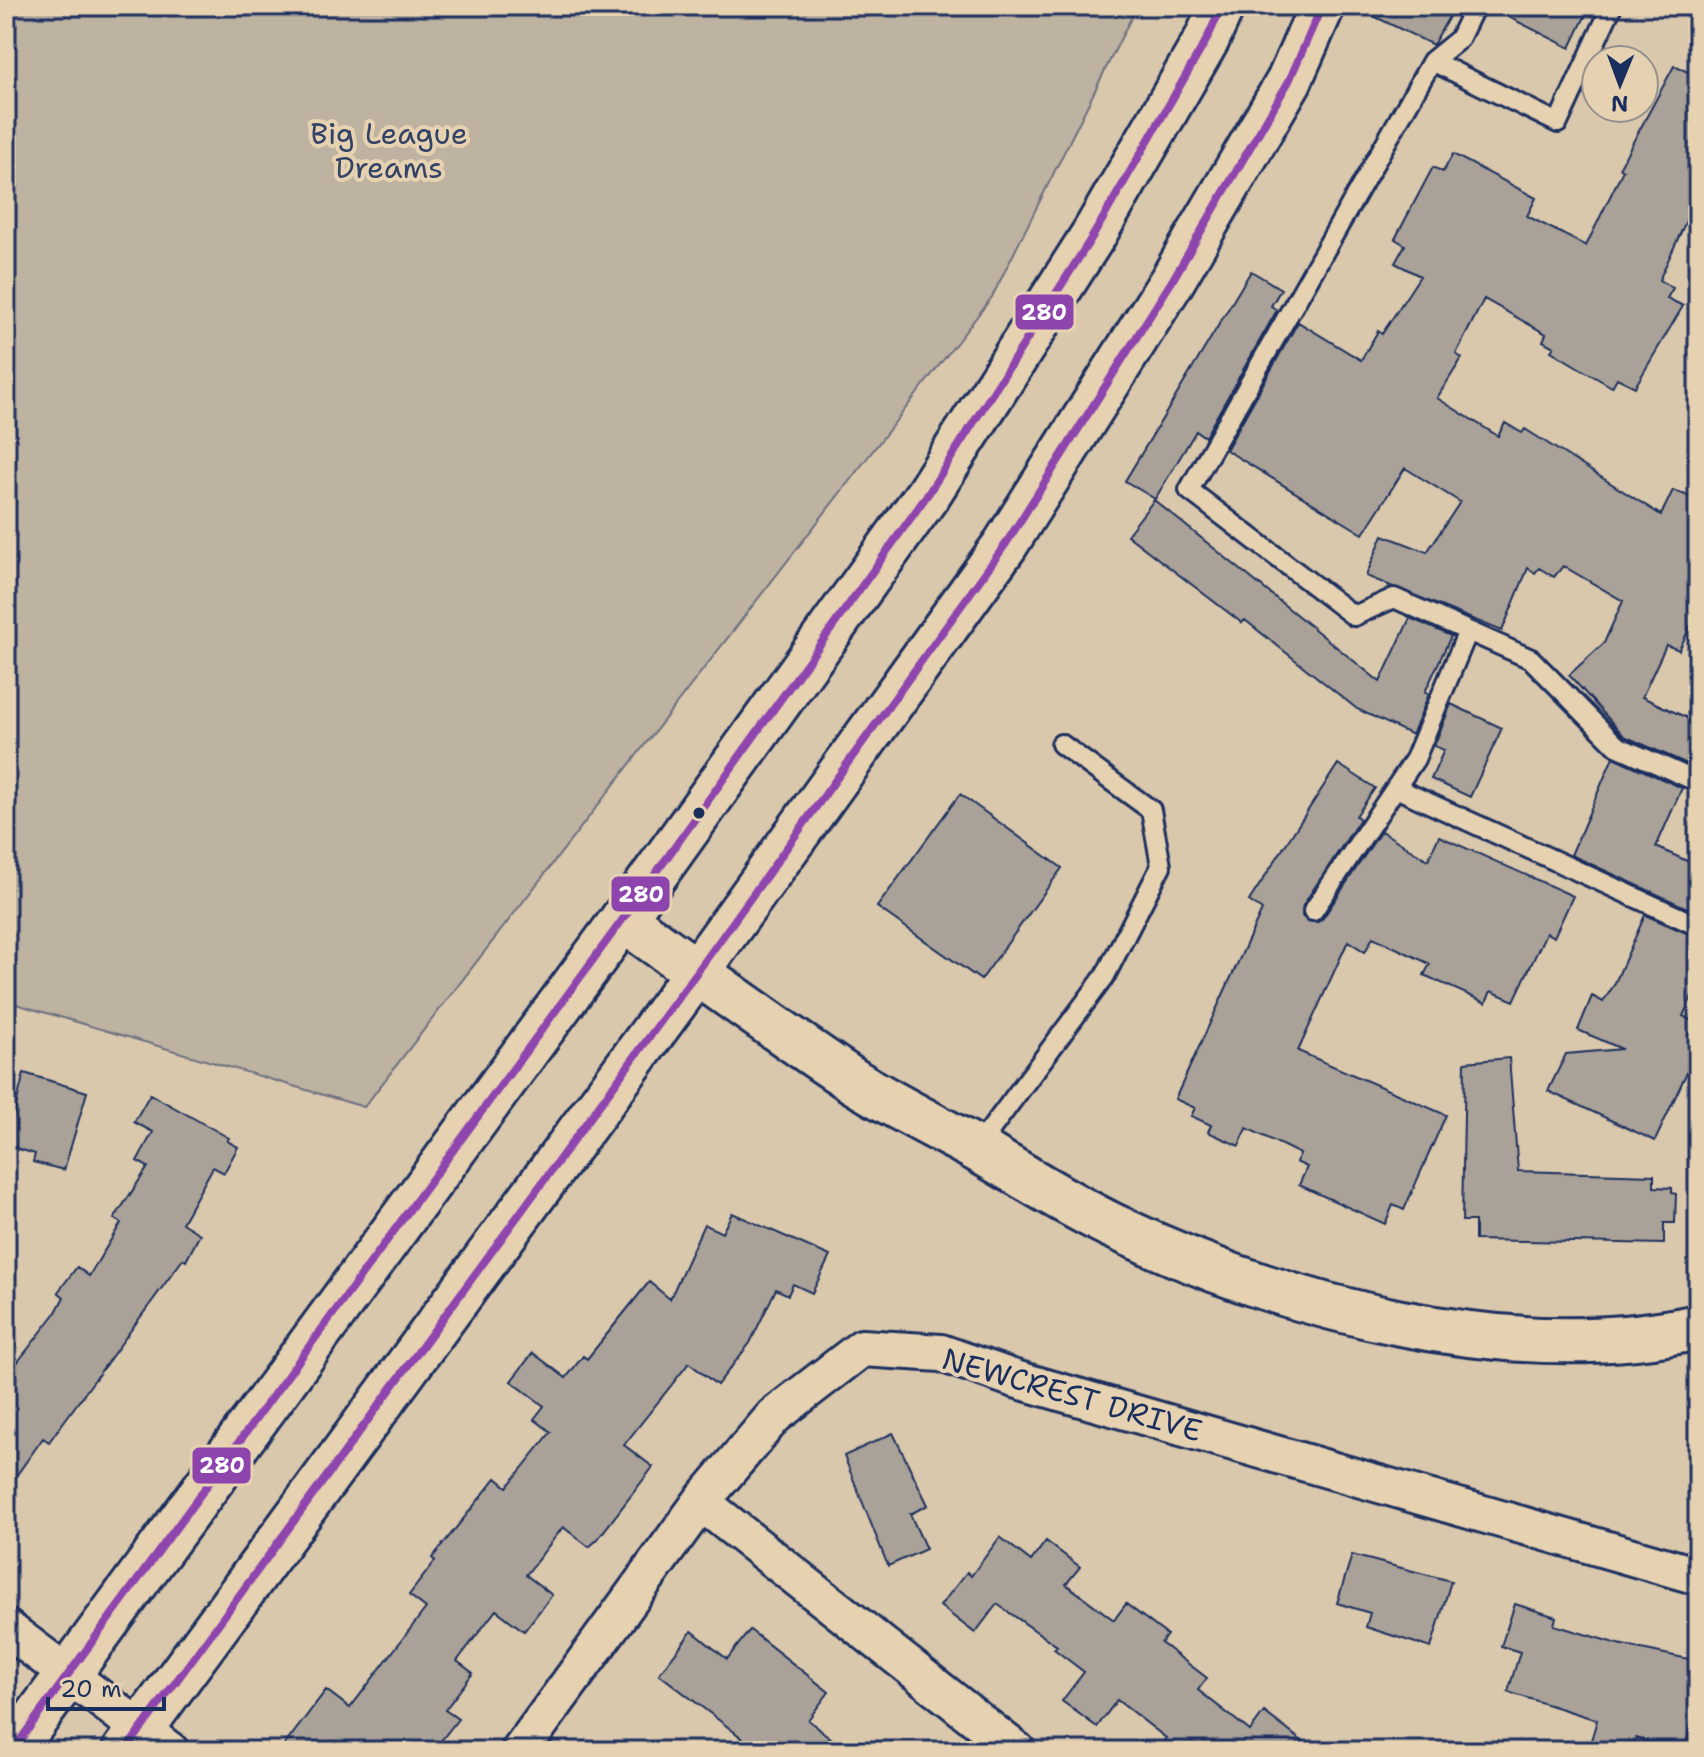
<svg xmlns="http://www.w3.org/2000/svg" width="1704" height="1757" font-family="'Shantell Sans',sans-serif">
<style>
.green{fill:#beb2a1;stroke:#6c7080;stroke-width:2}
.building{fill:#aaa298;stroke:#1b2f5e;stroke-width:2}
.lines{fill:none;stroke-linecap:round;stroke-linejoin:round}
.service-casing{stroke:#1b2f5e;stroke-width:24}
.minor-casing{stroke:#1b2f5e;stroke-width:42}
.tertiary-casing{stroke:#1b2f5e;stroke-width:50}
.primary-casing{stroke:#1b2f5e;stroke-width:50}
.service{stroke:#e6d2b1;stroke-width:18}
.minor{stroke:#e6d2b1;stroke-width:36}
.tertiary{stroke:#e6d2b1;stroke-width:44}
.primary{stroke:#e6d2b1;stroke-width:44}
.bus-1-casing{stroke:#e6d2b1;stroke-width:14}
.bus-1{stroke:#8e44ad;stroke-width:8}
.bus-dot{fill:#1b2f5e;stroke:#e6d2b1;stroke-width:3}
.labels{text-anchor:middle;stroke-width:8;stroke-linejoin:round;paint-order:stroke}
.park-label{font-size:30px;fill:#334368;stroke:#e6d2b1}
.street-label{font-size:30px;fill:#1b2f5e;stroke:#e6d2b1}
.line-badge{stroke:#e6d2b1;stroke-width:3}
.badge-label{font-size:22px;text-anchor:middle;font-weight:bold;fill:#fff}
</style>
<rect width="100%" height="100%" fill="#dac8ac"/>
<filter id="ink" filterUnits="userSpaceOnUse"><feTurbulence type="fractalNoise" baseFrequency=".0125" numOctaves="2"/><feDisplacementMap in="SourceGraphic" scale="16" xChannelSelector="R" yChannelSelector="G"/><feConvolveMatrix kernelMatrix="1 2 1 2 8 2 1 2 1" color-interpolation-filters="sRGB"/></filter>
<g filter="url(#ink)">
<path class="green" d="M 6,6 L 1137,6 L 992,297 L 364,1107 L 6,1001 Z"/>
<path class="building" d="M 1353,6 L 1455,6 L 1433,45 Z
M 1487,6 L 1590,6 L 1570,48 Z
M 1674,66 L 1698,76 L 1698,195 L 1659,280 L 1673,288 L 1667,298 L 1683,306 L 1635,387 L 1617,378 L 1612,387 L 1586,372 L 1551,351 L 1554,347 L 1543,341 L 1546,334 L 1484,299 L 1456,354 L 1462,358 L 1437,398 L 1498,436 L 1505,423 L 1522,433 L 1525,429 L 1661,515 L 1673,490 L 1698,500 L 1698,610 L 1679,650 L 1666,645 L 1642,697 L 1698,723 L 1698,754 L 1692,766 L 1624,736 L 1569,675 L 1604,643 L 1623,601 L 1563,566 L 1554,577 L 1539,568 L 1535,573 L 1528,568 L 1502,631 L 1366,576 L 1383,535 L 1427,552 L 1460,502 L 1405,468 L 1363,534 L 1226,450 L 1298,322 L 1361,360 L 1378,331 L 1382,334 L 1420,276 L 1395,263 L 1405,245 L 1395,239 L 1433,167 L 1443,172 L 1453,154 L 1536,198 L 1527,216 L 1586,246 L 1623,170 L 1619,168 Z
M 1251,271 L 1281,289 L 1271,306 L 1277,310 L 1205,437 L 1196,431 L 1155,499 L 1125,481 Z
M 1154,500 L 1380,682 L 1410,618 L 1451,636 L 1425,692 L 1429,694 L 1412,735 L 1357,709 L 1245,620 L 1242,623 L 1127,535 Z
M 1451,704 L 1502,728 L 1470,797 L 1431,779 L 1444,750 L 1434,746 Z
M 1613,757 L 1682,788 L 1656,847 L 1698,866 L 1698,913 L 1571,855 Z
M 1338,764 L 1375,788 L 1356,816 L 1360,819 L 1303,905 L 1302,916 L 1307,921 L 1318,922 L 1323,918 L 1381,831 L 1428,860 L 1439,836 L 1573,896 L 1554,937 L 1546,933 L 1514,1001 L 1491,991 L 1486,1003 L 1424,975 L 1430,964 L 1373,937 L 1365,952 L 1348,941 L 1298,1051 L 1446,1115 L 1404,1210 L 1393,1205 L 1385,1224 L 1299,1185 L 1307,1167 L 1296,1162 L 1300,1154 L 1247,1128 L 1239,1146 L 1208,1132 L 1211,1125 L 1191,1116 L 1195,1108 L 1175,1099 L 1262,910 L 1249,901 Z
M 960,794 L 1062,868 L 981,980 L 877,907 Z
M 1645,915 L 1698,938 L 1698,983 L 1683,1016 L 1698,1024 L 1698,1048 L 1655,1141 L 1548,1091 L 1566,1054 L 1622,1049 L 1578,1030 L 1592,996 L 1603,1002 L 1614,985 Z
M 1509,1058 L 1518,1171 L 1654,1175 L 1654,1187 L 1672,1188 L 1672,1193 L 1676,1194 L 1675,1223 L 1664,1223 L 1664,1244 L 1475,1240 L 1475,1221 L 1462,1221 L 1465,1062 Z
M 24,1073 L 87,1092 L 64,1170 L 33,1162 L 35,1154 L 6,1145 Z
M 150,1094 L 229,1138 L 227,1141 L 238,1147 L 224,1173 L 213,1167 L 182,1223 L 200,1234 L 186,1261 L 183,1259 L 49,1442 L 43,1438 L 6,1490 L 6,1377 L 55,1314 L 64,1297 L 58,1292 L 77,1267 L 89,1276 L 121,1223 L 114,1219 L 148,1167 L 137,1161 L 153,1132 L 134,1122 Z
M 732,1213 L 830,1256 L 812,1293 L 793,1284 L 788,1295 L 776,1289 L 750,1343 L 717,1385 L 689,1363 L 624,1445 L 653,1467 L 597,1540 L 589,1547 L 563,1527 L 526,1575 L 552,1595 L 524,1631 L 496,1610 L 457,1661 L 473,1673 L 445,1710 L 458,1719 L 433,1751 L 280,1751 L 326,1690 L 350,1708 L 426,1608 L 409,1595 L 435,1561 L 432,1558 L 496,1478 L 507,1487 L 551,1432 L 534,1419 L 544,1406 L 511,1381 L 533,1353 L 566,1378 L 583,1356 L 587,1359 L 649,1282 L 670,1299 L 704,1224 L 722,1233 Z
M 893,1433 L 928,1505 L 910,1514 L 926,1549 L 888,1566 L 844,1456 Z
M 1000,1537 L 1031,1561 L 1046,1541 L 1080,1567 L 1066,1584 L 1114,1620 L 1126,1604 L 1167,1635 L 1161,1643 L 1207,1678 L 1198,1690 L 1250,1731 L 1264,1712 L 1315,1751 L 1156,1751 L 1166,1738 L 1117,1700 L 1097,1727 L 1062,1701 L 1084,1672 L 1054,1649 L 1057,1646 L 997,1604 L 975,1633 L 940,1606 L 967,1572 L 971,1576 Z
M 1352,1555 L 1451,1581 L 1431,1648 L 1366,1627 L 1370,1613 L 1337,1603 Z
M 1515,1604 L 1556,1617 L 1554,1625 L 1618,1644 L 1698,1661 L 1698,1699 L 1684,1751 L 1636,1738 L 1633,1751 L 1588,1751 L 1597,1720 L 1508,1692 L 1520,1652 L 1501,1646 Z
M 750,1630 L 829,1692 L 808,1720 L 847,1751 L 759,1751 L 659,1674 L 692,1631 L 727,1659 Z"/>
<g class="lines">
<g class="service-casing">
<path id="service" d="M 1475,6 L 1459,39 L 1432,61 L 1189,490 L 1354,616 L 1394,598 L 1531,659 L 1617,746 L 1698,782
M 1432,61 L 1558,123 L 1612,6
M 1396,788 L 1698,926
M 1313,911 L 1415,759 L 1468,631
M 976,1149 L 1105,976 L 1161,866 L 1151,810 L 1061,744"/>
</g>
<g class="minor-casing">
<path id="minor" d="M 701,1502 L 1017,1751
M 6,1628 L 170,1751
M 520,1751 L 701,1502 L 774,1416 L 862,1348 L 941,1353 L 1015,1379 L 1698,1576"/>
</g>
<g class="tertiary-casing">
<path id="tertiary" d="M 623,919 C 700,974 776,1030 855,1082 C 894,1106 936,1127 977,1149 C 1022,1175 1067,1204 1113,1226 C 1284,1308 1510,1368 1698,1327"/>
</g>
<g class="primary-casing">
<path id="primary" d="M 12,1751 L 623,919 L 928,494 L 1094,234 L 1207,39 L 1222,6
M 125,1751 L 697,972 L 1005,545 L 1172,281 L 1289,81 L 1322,6"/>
</g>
<use href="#service" class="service"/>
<use href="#minor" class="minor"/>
<use href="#tertiary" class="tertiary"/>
<use href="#primary" class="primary"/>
<g class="bus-1-casing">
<path id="bus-1" d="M 12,1751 L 623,919 L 928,494 L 1094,234 L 1207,39 L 1222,6
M 125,1751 L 697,972 L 1005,545 L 1172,281 L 1289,81 L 1322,6"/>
</g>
<use href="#bus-1" class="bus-1"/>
</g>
</g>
<circle class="bus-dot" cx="699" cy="813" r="7"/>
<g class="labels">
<g class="park-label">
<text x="389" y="144">Big League<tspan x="389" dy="34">Dreams</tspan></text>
</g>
<g class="street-label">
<text transform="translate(1072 1395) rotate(16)" y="10">NEWCREST DRIVE</text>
</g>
</g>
<g class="line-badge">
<rect x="1014" y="293" width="61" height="38" rx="8" fill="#8e44ad"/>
<rect x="610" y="875" width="61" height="38" rx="8" fill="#8e44ad"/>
<rect x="191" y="1446" width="61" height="39" rx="8" fill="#8e44ad"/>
</g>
<g class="badge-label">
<text x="1044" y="320">280</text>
<text x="641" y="902">280</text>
<text x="222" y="1473">280</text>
</g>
<rect width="1704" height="1757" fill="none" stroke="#e6d2b1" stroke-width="32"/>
<rect x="16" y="16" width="1672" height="1725" fill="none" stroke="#1b2f5e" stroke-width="3" filter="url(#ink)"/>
<g transform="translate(1620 84) rotate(181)"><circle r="38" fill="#e6d2b1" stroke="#959190" stroke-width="2"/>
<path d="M0-6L14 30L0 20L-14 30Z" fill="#1b2f5e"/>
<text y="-12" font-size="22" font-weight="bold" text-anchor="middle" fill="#1b2f5e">N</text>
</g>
<path d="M48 1697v12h116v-12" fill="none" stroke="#1b2f5e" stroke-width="4"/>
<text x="60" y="1697" font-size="24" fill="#1b2f5e" stroke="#e6d2b1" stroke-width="6" paint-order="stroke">20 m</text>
</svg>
